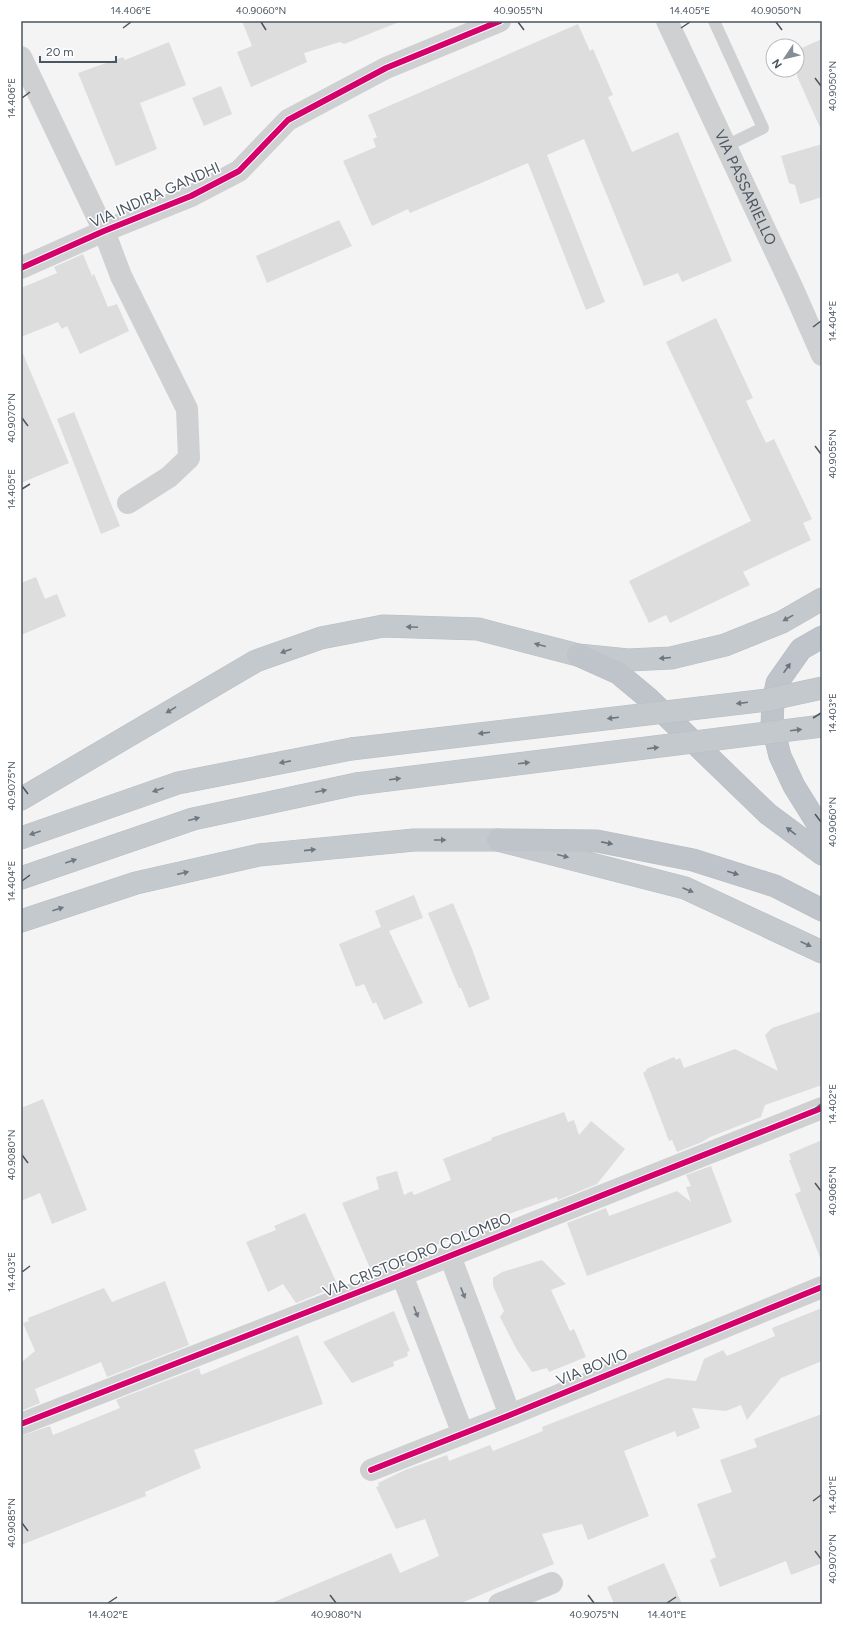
<svg xmlns="http://www.w3.org/2000/svg" width="843" height="1625" font-family="Figtree,sans-serif">
<style>
.building{fill:#ddddde}
.lines{fill:none;stroke-linecap:round;stroke-linejoin:round}
.trunk-casing{stroke:#b9bec3;stroke-width:23}
.motorway-casing{stroke:#b9bec3;stroke-width:23}
.service{stroke:#ced0d2;stroke-width:12}
.minor{stroke:#ced0d2;stroke-width:22}
.tertiary{stroke:#ced0d2;stroke-width:22}
.trunk{stroke:#c4c9cd;stroke-width:22}
.motorway{stroke:#bec4c9;stroke-width:22}
.trunk-bridge-casing{stroke:#b9bec3;stroke-width:23;stroke-linecap:butt}
.trunk-bridge{stroke:#c4c9cd;stroke-width:22}
.cycleway-casing{stroke:#fff;stroke-width:8}
.cycleway{stroke:#d6006c;stroke-width:6}
.oneway{fill:#6f7881}
.oneway2{fill:#67727b}
.oneway3{fill:#727b83}
.ticks{fill:none;stroke:#4a5661;stroke-width:1.5}
.labels{text-anchor:middle;stroke-width:3;stroke-linejoin:round;paint-order:stroke}
.street-label{font-size:15px;fill:#4a5661;stroke:#fff}
.neatline{fill:none;stroke:#4a5661;stroke-width:1.5}
.ticks-label{font-size:10px;text-anchor:middle;fill:#4a5661}
</style>
<rect width="100%" height="100%" fill="#f4f4f4"/>
<path class="building" d="M 242,21 L 399,21 L 399,22 L 344,44 L 340,42 L 304,53 L 307,62 L 251,87 L 237,52 L 252,46 Z
M 578,24 L 590,51 L 593,49 L 613,95 L 608,97 L 632,152 L 678,132 L 732,261 L 682,282 L 678,273 L 644,286 L 584,139 L 547,155 L 605,302 L 586,310 L 528,163 L 410,213 L 408,209 L 372,226 L 343,161 L 376,147 L 373,139 L 377,137 L 368,115 Z
M 822,39 L 822,132 L 797,76 L 797,50 Z
M 169,42 L 186,85 L 140,103 L 157,149 L 116,166 L 78,73 L 123,57 L 125,60 Z
M 221,86 L 232,114 L 204,126 L 192,98 Z
M 822,144 L 822,197 L 800,204 L 795,185 L 789,183 L 781,156 Z
M 339,220 L 352,246 L 267,283 L 256,256 Z
M 83,254 L 92,276 L 94,274 L 108,307 L 117,304 L 129,331 L 80,354 L 67,326 L 62,329 L 58,322 L 21,337 L 21,288 L 57,273 L 54,267 Z
M 716,318 L 753,398 L 746,401 L 766,443 L 774,439 L 812,519 L 803,523 L 811,540 L 743,572 L 750,585 L 670,623 L 666,615 L 649,623 L 629,581 L 751,521 L 666,342 Z
M 21,349 L 69,463 L 21,483 Z
M 74,412 L 120,526 L 101,534 L 57,419 Z
M 36,577 L 45,599 L 57,594 L 66,616 L 21,635 L 21,583 Z
M 414,895 L 423,918 L 389,931 L 423,1003 L 384,1020 L 376,1002 L 373,1004 L 364,984 L 356,987 L 339,944 L 381,927 L 375,911 Z
M 453,903 L 472,949 L 490,999 L 469,1008 L 461,988 L 459,988 L 428,913 Z
M 822,1011 L 822,1085 L 765,1105 L 761,1117 L 710,1137 L 702,1142 L 677,1152 L 672,1140 L 669,1141 L 649,1088 L 643,1073 L 647,1070 L 646,1069 L 674,1057 L 676,1060 L 680,1058 L 684,1068 L 735,1049 L 778,1071 L 765,1035 L 772,1028 Z
M 43,1099 L 87,1210 L 52,1224 L 40,1193 L 21,1201 L 21,1108 Z
M 564,1112 L 568,1122 L 574,1120 L 579,1135 L 591,1121 L 625,1149 L 597,1184 L 558,1200 L 557,1197 L 497,1218 L 498,1221 L 391,1263 L 392,1266 L 372,1273 L 342,1203 L 379,1189 L 376,1177 L 397,1171 L 404,1195 L 412,1191 L 414,1195 L 451,1180 L 443,1159 L 492,1140 L 491,1138 Z
M 822,1140 L 822,1259 L 821,1260 L 795,1194 L 801,1191 L 789,1160 L 791,1160 L 789,1154 Z
M 711,1166 L 732,1222 L 587,1276 L 567,1223 L 606,1208 L 609,1216 L 677,1191 L 691,1202 L 686,1187 L 691,1186 L 686,1175 Z
M 305,1213 L 338,1286 L 296,1303 L 283,1284 L 268,1292 L 246,1242 L 276,1230 L 274,1226 Z
M 542,1260 L 566,1284 L 551,1290 L 570,1331 L 574,1329 L 586,1357 L 549,1372 L 547,1368 L 532,1372 L 517,1350 L 500,1317 L 504,1311 L 493,1286 L 493,1278 L 502,1272 Z
M 165,1281 L 189,1345 L 107,1377 L 101,1362 L 35,1389 L 40,1403 L 21,1411 L 21,1358 L 23,1361 L 35,1351 L 23,1323 L 29,1321 L 28,1318 L 104,1288 L 112,1302 Z
M 822,1308 L 822,1361 L 781,1378 L 747,1420 L 741,1405 L 726,1411 L 692,1408 L 700,1428 L 677,1437 L 675,1431 L 624,1451 L 649,1516 L 588,1540 L 582,1524 L 542,1534 L 554,1564 L 459,1604 L 269,1604 L 391,1553 L 400,1573 L 439,1556 L 425,1519 L 396,1529 L 376,1487 L 379,1486 L 378,1483 L 405,1470 L 447,1455 L 449,1461 L 490,1445 L 493,1451 L 543,1431 L 542,1427 L 667,1378 L 696,1381 L 704,1359 L 723,1350 L 727,1356 L 775,1336 L 772,1328 Z
M 394,1311 L 410,1351 L 407,1352 L 408,1356 L 393,1362 L 394,1366 L 352,1383 L 323,1342 Z
M 298,1335 L 323,1404 L 194,1450 L 201,1468 L 145,1492 L 146,1496 L 21,1545 L 21,1436 L 50,1426 L 53,1435 L 120,1408 L 116,1400 L 199,1368 L 201,1375 Z
M 822,1414 L 822,1563 L 791,1575 L 786,1561 L 720,1587 L 710,1560 L 716,1557 L 697,1504 L 732,1492 L 720,1460 L 757,1447 L 754,1439 Z
M 664,1563 L 682,1604 L 614,1604 L 607,1587 Z"/>
<g class="lines">
<g class="trunk-casing">
<path id="trunk" d="M 21,799 L 256,661 L 321,638 L 383,626 L 478,629 L 578,655 L 628,660 L 671,658 L 725,645 L 782,622 L 822,599
M 21,838 L 178,783 L 351,749
M 21,878 L 193,819 L 356,784
M 21,921 L 136,883 L 259,855 L 414,840 L 498,840 L 685,888 L 822,952"/>
</g>
<g class="motorway-casing">
<path id="motorway" d="M 822,637 L 801,649 L 777,683 L 773,703 L 772,724 L 780,756 L 794,786 L 822,831
M 578,655 L 618,673 L 648,698 L 768,814 L 822,854
M 498,840 L 597,841 L 693,860 L 775,886 L 822,910"/>
</g>
<path class="service" d="M 714,21 L 763,128 L 726,146"/>
<path class="minor" d="M 21,57 L 104,231 L 121,276 L 187,409 L 189,458 L 169,477 L 128,503
M 21,268 L 104,231 L 191,196 L 239,171 L 288,120 L 386,68 L 500,21
M 450,1256 L 510,1415
M 402,1275 L 463,1434
M 21,1424 L 402,1275 L 822,1108
M 371,1470 L 510,1415 L 822,1287
M 499,1604 L 552,1583"/>
<path class="tertiary" id="s1" d="M 667,21 L 792,287 L 822,355"/>
<use href="#trunk" class="trunk"/>
<use href="#motorway" class="motorway"/>
<g class="trunk-bridge-casing">
<path id="trunk-bridge" d="M 351,749 L 767,700 L 822,688
M 356,784 L 822,726"/>
</g>
<use href="#trunk-bridge" class="trunk-bridge"/>
<g class="cycleway-casing">
<path id="cycleway" d="M 21,268 L 104,231 L 191,196 L 239,171 L 288,120 L 386,68 L 500,21
M 21,1424 L 402,1275 L 822,1108
M 371,1470 L 510,1415 L 822,1287"/>
</g>
<use href="#cycleway" class="cycleway"/>
</g>
<defs><path id="oneway-solid" d="M-6-.8H1V-3.2L6.5 0L1 3.2V.8H-6Z"/></defs>
<g class="oneway">
<use href="#oneway-solid" transform="translate(788 618) rotate(151)"/>
<use href="#oneway-solid" transform="translate(412 627) rotate(-178)"/>
<use href="#oneway-solid" transform="translate(540 645) rotate(-165)"/>
<use href="#oneway-solid" transform="translate(286 651) rotate(160)"/>
<use href="#oneway-solid" transform="translate(665 658) rotate(175)"/>
<use href="#oneway-solid" transform="translate(742 703) rotate(173)"/>
<use href="#oneway-solid" transform="translate(171 710) rotate(149)"/>
<use href="#oneway-solid" transform="translate(613 718) rotate(173)"/>
<use href="#oneway-solid" transform="translate(796 730) rotate(-7)"/>
<use href="#oneway-solid" transform="translate(484 733) rotate(173)"/>
<use href="#oneway-solid" transform="translate(653 748) rotate(-7)"/>
<use href="#oneway-solid" transform="translate(285 762) rotate(169)"/>
<use href="#oneway-solid" transform="translate(524 763) rotate(-7)"/>
<use href="#oneway-solid" transform="translate(395 779) rotate(-7)"/>
<use href="#oneway-solid" transform="translate(158 790) rotate(161)"/>
<use href="#oneway-solid" transform="translate(321 791) rotate(-12)"/>
<use href="#oneway-solid" transform="translate(194 819) rotate(-15)"/>
<use href="#oneway-solid" transform="translate(35 833) rotate(161)"/>
<use href="#oneway-solid" transform="translate(440 840)"/>
<use href="#oneway-solid" transform="translate(310 850) rotate(-6)"/>
<use href="#oneway-solid" transform="translate(563 856) rotate(14)"/>
<use href="#oneway-solid" transform="translate(71 861) rotate(-19)"/>
<use href="#oneway-solid" transform="translate(183 873) rotate(-13)"/>
<use href="#oneway-solid" transform="translate(688 890) rotate(23)"/>
<use href="#oneway-solid" transform="translate(58 909) rotate(-18)"/>
<use href="#oneway-solid" transform="translate(806 944) rotate(25)"/>
</g>
<g class="oneway2">
<use href="#oneway-solid" transform="translate(787 668) rotate(-55)"/>
<use href="#oneway-solid" transform="translate(791 831) rotate(-143)"/>
<use href="#oneway-solid" transform="translate(607 843) rotate(11)"/>
<use href="#oneway-solid" transform="translate(733 873) rotate(17)"/>
</g>
<g class="oneway3">
<use href="#oneway-solid" transform="translate(463 1293) rotate(69)"/>
<use href="#oneway-solid" transform="translate(416 1312) rotate(69)"/>
</g>
<path class="ticks" d="M 261,22 L 266,30M 518,22 L 524,30M 776,22 L 782,30M 123,28 L 131,22M 681,28 L 690,22M 815,78 L 821,86M 22,98 L 30,92M 813,327 L 821,321M 22,418 L 28,426M 815,446 L 821,454M 22,489 L 30,484M 813,718 L 821,713M 22,786 L 28,794M 815,814 L 821,822M 22,881 L 30,875M 813,1110 L 821,1104M 22,1155 L 28,1163M 815,1183 L 821,1191M 22,1272 L 30,1266M 813,1501 L 821,1495M 22,1523 L 28,1531M 815,1551 L 821,1559M 330,1595 L 336,1603M 588,1595 L 594,1603M 108,1603 L 117,1597M 667,1603 L 676,1597"/>
<g class="labels">
<g class="street-label">
<text dy="5" stroke="none"><textPath href="#s1" startOffset="184">VIA PASSARIELLO</textPath></text>
<text transform="translate(155 195) rotate(-24)" y="5">VIA INDIRA GANDHI</text>
<text transform="translate(417 1255) rotate(-22)" y="5">VIA CRISTOFORO COLOMBO</text>
<text transform="translate(592 1367) rotate(-22)" y="5">VIA BOVIO</text>
</g>
</g>
<rect width="843" height="1625" fill="none" stroke="#ffffff" stroke-width="44"/>
<g transform="translate(785 58) rotate(235)"><circle r="19" fill="#ffffff" stroke="#b7bbc0"/>
<path d="M0-3L7 15L0 10L-7 15Z" fill="#868d94"/>
<text y="-6" font-size="11" font-weight="bold" text-anchor="middle" fill="#4a5661">N</text>
</g>
<path d="M40 56v6h76v-6" fill="none" stroke="#4a5661" stroke-width="2"/>
<text x="46" y="56" font-size="12" fill="#4a5661" stroke="#ffffff" stroke-width="3" paint-order="stroke">20 m</text>
<rect x="22" y="22" width="799" height="1581" class="neatline"/>
<g class="ticks-label">
<text x="131" y="14">14.406°E</text>
<text x="261" y="14">40.9060°N</text>
<text x="518" y="14">40.9055°N</text>
<text x="690" y="14">14.405°E</text>
<text x="776" y="14">40.9050°N</text>
<text transform="translate(832 86) rotate(-90)" y="4">40.9050°N</text>
<text transform="translate(11 98) rotate(-90)" y="4">14.406°E</text>
<text transform="translate(832 321) rotate(-90)" y="4">14.404°E</text>
<text transform="translate(11 418) rotate(-90)" y="4">40.9070°N</text>
<text transform="translate(832 454) rotate(-90)" y="4">40.9055°N</text>
<text transform="translate(11 489) rotate(-90)" y="4">14.405°E</text>
<text transform="translate(832 713) rotate(-90)" y="4">14.403°E</text>
<text transform="translate(11 786) rotate(-90)" y="4">40.9075°N</text>
<text transform="translate(832 822) rotate(-90)" y="4">40.9060°N</text>
<text transform="translate(11 881) rotate(-90)" y="4">14.404°E</text>
<text transform="translate(832 1104) rotate(-90)" y="4">14.402°E</text>
<text transform="translate(11 1155) rotate(-90)" y="4">40.9080°N</text>
<text transform="translate(832 1191) rotate(-90)" y="4">40.9065°N</text>
<text transform="translate(11 1272) rotate(-90)" y="4">14.403°E</text>
<text transform="translate(832 1495) rotate(-90)" y="4">14.401°E</text>
<text transform="translate(11 1523) rotate(-90)" y="4">40.9085°N</text>
<text transform="translate(832 1559) rotate(-90)" y="4">40.9070°N</text>
<text x="108" y="1618">14.402°E</text>
<text x="336" y="1618">40.9080°N</text>
<text x="594" y="1618">40.9075°N</text>
<text x="667" y="1618">14.401°E</text>
</g>
</svg>
